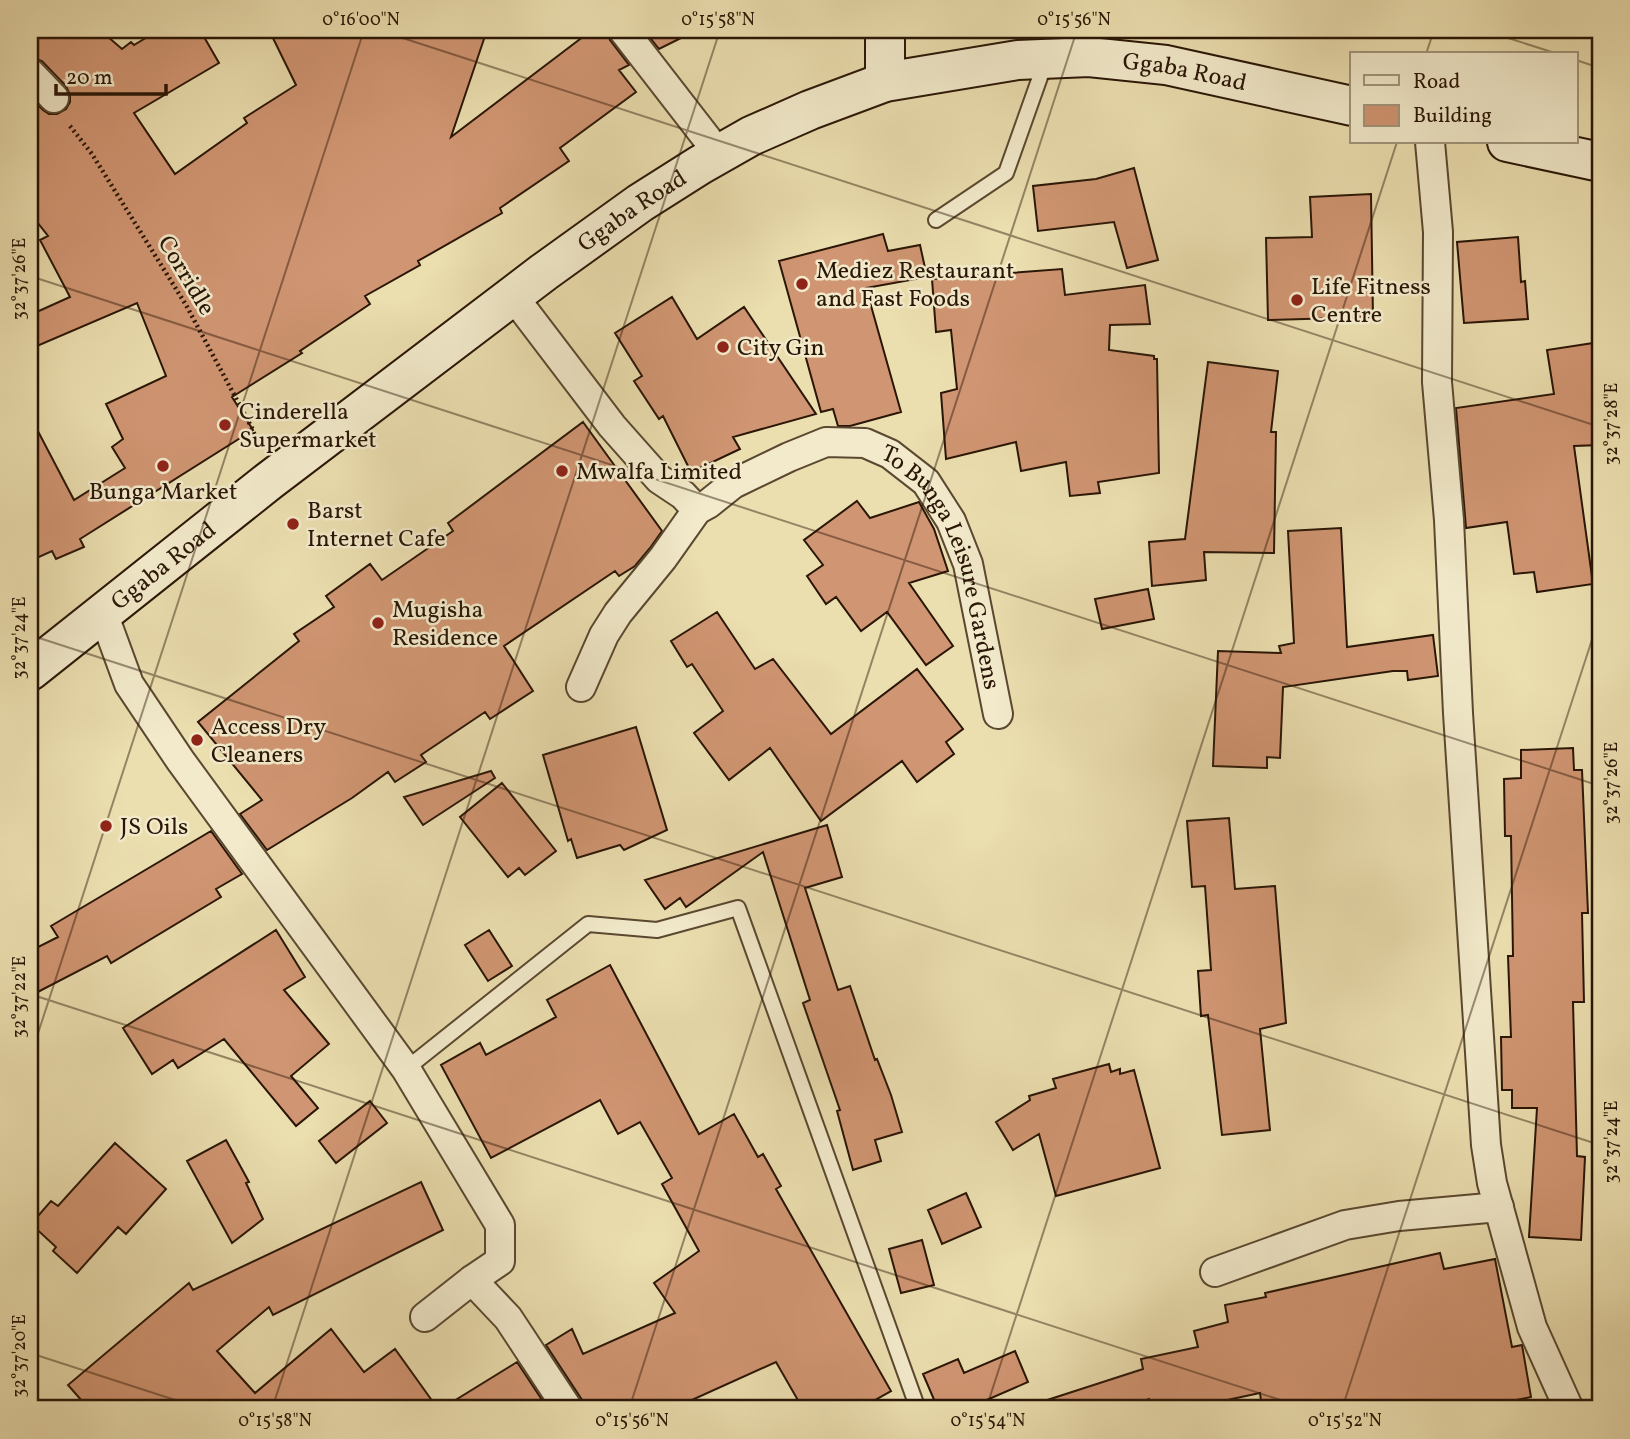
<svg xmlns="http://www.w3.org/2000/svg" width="1630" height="1439" font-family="Vollkorn,serif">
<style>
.building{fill:#d09572;stroke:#2a1606;stroke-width:2}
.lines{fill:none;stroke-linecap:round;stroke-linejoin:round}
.lane-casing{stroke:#5a4830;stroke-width:18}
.street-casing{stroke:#5a4830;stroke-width:32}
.secondary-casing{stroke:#2a1606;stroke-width:42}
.path{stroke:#2a1606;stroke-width:4.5;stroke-dasharray:2 3.5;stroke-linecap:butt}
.lane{stroke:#f2eacb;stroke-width:14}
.street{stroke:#f2eacb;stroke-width:28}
.secondary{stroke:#f2eacb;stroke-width:38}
.ticks{fill:none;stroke:#2a1606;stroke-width:2;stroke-opacity:0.45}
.poi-dot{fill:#8f2418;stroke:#f2eacb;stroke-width:2.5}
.labels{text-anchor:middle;stroke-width:5;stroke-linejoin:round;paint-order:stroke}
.street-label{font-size:24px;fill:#2a1606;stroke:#f2eacb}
.poi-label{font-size:24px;fill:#2a1606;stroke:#f2eacb;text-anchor:start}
.neatline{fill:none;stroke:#2a1606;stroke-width:2.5}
.ticks-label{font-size:18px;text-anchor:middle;fill:#2a1606}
</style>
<rect width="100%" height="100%" fill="#ebdeaf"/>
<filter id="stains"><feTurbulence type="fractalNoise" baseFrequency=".00286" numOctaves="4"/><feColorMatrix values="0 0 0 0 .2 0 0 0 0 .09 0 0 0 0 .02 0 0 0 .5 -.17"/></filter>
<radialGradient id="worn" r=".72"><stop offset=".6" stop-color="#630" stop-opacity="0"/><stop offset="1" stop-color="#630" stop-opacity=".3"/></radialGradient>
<path class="building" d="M 30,30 L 100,30 L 122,49 L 131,42 L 134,45 L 159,30 L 200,30 L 219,63 L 134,113 L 175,174 L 247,123 L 244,118 L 296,85 L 269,30 L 487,30 L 451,137 L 592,30 L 607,30 L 610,40 L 629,65 L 619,70 L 636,92 L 560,148 L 569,161 L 500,208 L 502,213 L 418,261 L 420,265 L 365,296 L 370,304 L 300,351 L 302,353 L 232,397 L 253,430 L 80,539 L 84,547 L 56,559 L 52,551 L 30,561 L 30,416 L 74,500 L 125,468 L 112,447 L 123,439 L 106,404 L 166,376 L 137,303 L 30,349 L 30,315 L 70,297 L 40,240 L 48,236 L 30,213 L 30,97 L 43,110 L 49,114 L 57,114 L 66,109 L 70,102 L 70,95 L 66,86 L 42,61 L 30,57 Z
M 644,30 L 697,30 L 659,49 Z
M 1134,168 L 1158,260 L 1127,268 L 1114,222 L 1038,231 L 1033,186 L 1096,179 Z
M 1371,194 L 1373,317 L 1268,320 L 1266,238 L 1312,237 L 1310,197 Z
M 883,234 L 888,251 L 920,245 L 927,277 L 866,288 L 901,412 L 850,426 L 838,426 L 833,409 L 821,412 L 779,261 Z
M 1518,237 L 1521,282 L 1525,281 L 1528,319 L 1464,323 L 1457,242 Z
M 1062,269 L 1065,295 L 1145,285 L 1150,324 L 1110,325 L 1109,350 L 1154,356 L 1154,359 L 1157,359 L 1159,473 L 1098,482 L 1100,493 L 1070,496 L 1066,462 L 1021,471 L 1016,442 L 946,459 L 941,393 L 957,389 L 951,330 L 936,332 L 932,279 Z
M 672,297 L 697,339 L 744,307 L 816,414 L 733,437 L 740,449 L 700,468 L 689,468 L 663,416 L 659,419 L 634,381 L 642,376 L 615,333 Z
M 1600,342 L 1600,445 L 1574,446 L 1593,584 L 1537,592 L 1534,572 L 1514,574 L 1507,522 L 1466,528 L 1456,408 L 1554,394 L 1547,350 Z
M 1208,362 L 1278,371 L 1271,432 L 1276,432 L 1274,553 L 1204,552 L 1206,580 L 1152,586 L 1149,542 L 1185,539 Z
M 583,422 L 662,531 L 650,548 L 635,566 L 619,576 L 615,571 L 504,646 L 533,691 L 490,719 L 485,712 L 421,755 L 426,762 L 395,782 L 388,772 L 352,798 L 267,850 L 240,814 L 262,800 L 198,722 L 299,641 L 294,634 L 334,607 L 326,596 L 370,564 L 382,580 L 453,531 L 448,523 Z
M 857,501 L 870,518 L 919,502 L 934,529 L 948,571 L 909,583 L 953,646 L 926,665 L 887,612 L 861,631 L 836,597 L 826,604 L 807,576 L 823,565 L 804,540 Z
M 1341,528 L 1347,647 L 1433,635 L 1438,676 L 1408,680 L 1407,671 L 1393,671 L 1283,687 L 1280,758 L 1267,757 L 1267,768 L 1213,766 L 1218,651 L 1281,653 L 1279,646 L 1294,643 L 1288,531 Z
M 1148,589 L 1154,619 L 1102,629 L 1095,599 Z
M 717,612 L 755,669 L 773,659 L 831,734 L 917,669 L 963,729 L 946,742 L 954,754 L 917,782 L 902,761 L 821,821 L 770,748 L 729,780 L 694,733 L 723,711 L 692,664 L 687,667 L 671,641 Z
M 636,727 L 667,830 L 624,850 L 620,845 L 577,858 L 571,839 L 568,841 L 543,755 Z
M 1573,748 L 1574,770 L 1582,770 L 1588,913 L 1582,913 L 1584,1002 L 1573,1002 L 1577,1156 L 1585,1157 L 1581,1240 L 1529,1237 L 1537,1108 L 1512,1108 L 1512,1090 L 1502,1090 L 1501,1037 L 1511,1037 L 1508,956 L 1513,956 L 1511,836 L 1505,836 L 1504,779 L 1521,778 L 1521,750 Z
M 491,771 L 495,778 L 423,825 L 404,797 Z
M 502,783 L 556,851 L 525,875 L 519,868 L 508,877 L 460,817 Z
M 1229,818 L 1235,889 L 1275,886 L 1286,1023 L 1260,1029 L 1270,1130 L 1222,1135 L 1208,1015 L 1201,1016 L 1198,971 L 1211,970 L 1205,886 L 1192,887 L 1187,821 Z
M 827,825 L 842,877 L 805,888 L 838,990 L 850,986 L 875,1060 L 877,1059 L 891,1095 L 902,1132 L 875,1140 L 881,1161 L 853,1170 L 837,1111 L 840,1110 L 803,1003 L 810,1000 L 763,852 L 686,907 L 680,898 L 665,909 L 645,880 Z
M 211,831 L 242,874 L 216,889 L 221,897 L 111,963 L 107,956 L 30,996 L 30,951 L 58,937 L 51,926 Z
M 276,930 L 305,977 L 284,990 L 329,1044 L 291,1076 L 318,1108 L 296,1126 L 224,1039 L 178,1068 L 173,1060 L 152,1074 L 123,1028 Z
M 489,930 L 512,966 L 488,981 L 465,945 Z
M 610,965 L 699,1134 L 734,1114 L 758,1157 L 763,1154 L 781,1186 L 776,1189 L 891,1391 L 859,1409 L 803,1409 L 776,1362 L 672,1409 L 584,1409 L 582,1400 L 546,1345 L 572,1329 L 583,1354 L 675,1313 L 654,1283 L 699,1251 L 662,1184 L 672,1178 L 640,1122 L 618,1134 L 600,1100 L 491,1158 L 441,1065 L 480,1043 L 486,1055 L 556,1017 L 547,1000 Z
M 1109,1064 L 1111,1072 L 1120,1069 L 1120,1074 L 1134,1070 L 1160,1168 L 1056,1196 L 1039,1134 L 1013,1150 L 996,1122 L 1030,1100 L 1029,1096 L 1056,1088 L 1053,1079 Z
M 370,1101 L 387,1123 L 336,1163 L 319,1141 Z
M 226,1140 L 249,1182 L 246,1183 L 263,1219 L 232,1243 L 187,1161 Z
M 115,1143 L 166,1189 L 126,1234 L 118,1227 L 77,1273 L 53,1251 L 56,1247 L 31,1224 L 51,1201 L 58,1206 Z
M 421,1182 L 443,1230 L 273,1315 L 269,1307 L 217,1351 L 255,1393 L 331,1329 L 364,1372 L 395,1349 L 438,1409 L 89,1409 L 68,1385 L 189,1283 L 193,1290 Z
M 966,1193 L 981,1227 L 942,1244 L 928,1210 Z
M 922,1240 L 934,1285 L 901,1293 L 889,1249 Z
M 1440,1253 L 1444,1269 L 1495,1259 L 1512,1347 L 1522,1345 L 1531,1397 L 1472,1409 L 1262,1409 L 1260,1393 L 1185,1409 L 1151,1409 L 1149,1399 L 1118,1409 L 1039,1409 L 1038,1403 L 1143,1369 L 1141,1359 L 1198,1347 L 1194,1331 L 1228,1322 L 1225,1305 L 1266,1297 L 1265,1293 Z
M 1015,1351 L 1028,1382 L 966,1409 L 938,1409 L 923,1374 L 958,1359 L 964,1373 Z
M 517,1362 L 548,1409 L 441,1409 Z"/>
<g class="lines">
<g class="lane-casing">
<path id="lane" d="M 1087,30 L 1089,56
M 936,220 L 1006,173 L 1045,63
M 406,1069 L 588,924 L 657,930 L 738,908 L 918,1409"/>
</g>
<g class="street-casing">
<g id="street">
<path d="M 623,30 L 719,154"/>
<path d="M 30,73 L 54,98"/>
<path d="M 1430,142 L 1438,232 L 1437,382 L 1449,520 L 1458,713 L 1486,1145 L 1492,1183 L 1532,1327 L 1569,1409"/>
<path d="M 513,296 L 612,426 L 659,479 L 683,495 L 697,510"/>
<path d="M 103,613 L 129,684 L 180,760 L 406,1069 L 500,1225 L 500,1261 L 472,1280 L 425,1317"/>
<path id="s1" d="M 581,687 L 604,635 L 618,613 L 663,558 L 697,510 L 708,504 L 733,484 L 789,457 L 826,442 L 865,443 L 890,454 L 926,482 L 951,521 L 968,564 L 998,714"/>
<path d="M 1215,1272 L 1345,1225 L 1399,1216 L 1499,1207"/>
<path d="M 472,1280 L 508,1318 L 568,1409"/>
</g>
</g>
<g class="secondary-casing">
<g id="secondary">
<path d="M 885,82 L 885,30"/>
<path d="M 1507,142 L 1600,162"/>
<path id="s2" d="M 30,671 L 269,481 L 544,272 L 640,203 L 700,165 L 751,136 L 810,110 L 885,82 L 1018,60 L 1089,57 L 1166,65 L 1352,106"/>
</g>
</g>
<path class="path" d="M 70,126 L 92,154 L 186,305 L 253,430 L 257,443"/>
<use href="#lane" class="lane"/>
<use href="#street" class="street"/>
<use href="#secondary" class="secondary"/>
</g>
<path class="ticks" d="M 378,30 L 1600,427M 1483,30 L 1558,54M 1426,54 L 1434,30M 1576,60 L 1600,68M 30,276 L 1600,786M 30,635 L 1600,1145M 30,994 L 1308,1409M 30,1058 L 364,30M 30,1353 L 203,1409M 272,1409 L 720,30M 629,1409 L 1077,30M 986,1409 L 1397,142M 1342,1409 L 1600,615"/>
<g class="poi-dot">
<circle cx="802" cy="284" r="7"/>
<circle cx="1297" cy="300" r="7"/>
<circle cx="723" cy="347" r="7"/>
<circle cx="225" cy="425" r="7"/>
<circle cx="163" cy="466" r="7"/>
<circle cx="562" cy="471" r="7"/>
<circle cx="293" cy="524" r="7"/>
<circle cx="378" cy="623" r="7"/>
<circle cx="197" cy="740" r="7"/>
<circle cx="106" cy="826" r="7"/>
</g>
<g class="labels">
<g class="street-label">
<text dy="8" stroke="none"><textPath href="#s2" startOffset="1346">Ggaba Road</textPath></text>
<text dy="8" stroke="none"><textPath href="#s2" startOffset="758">Ggaba Road</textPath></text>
<text transform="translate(187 275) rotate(59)" y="8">Corridle</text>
<text dy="8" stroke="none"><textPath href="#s2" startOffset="170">Ggaba Road</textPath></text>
<text dy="8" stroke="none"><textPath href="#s1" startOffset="555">To Bunga Leisure Gardens</textPath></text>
</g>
<g class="poi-label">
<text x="816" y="278">Mediez Restaurant<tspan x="816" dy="28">and Fast Foods</tspan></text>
<text x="1311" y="294">Life Fitness<tspan x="1311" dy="28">Centre</tspan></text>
<text x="737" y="355">City Gin</text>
<text x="239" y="419">Cinderella<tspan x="239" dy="28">Supermarket</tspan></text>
<text x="576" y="479">Mwalfa Limited</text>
<text x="163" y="499" text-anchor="middle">Bunga Market</text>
<text x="307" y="518">Barst<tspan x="307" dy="28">Internet Cafe</tspan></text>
<text x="392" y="617">Mugisha<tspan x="392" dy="28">Residence</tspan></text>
<text x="211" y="734">Access Dry<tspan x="211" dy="28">Cleaners</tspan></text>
<text x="120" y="834">JS Oils</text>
</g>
</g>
<rect width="1630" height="1439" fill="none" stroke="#ebdeaf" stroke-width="77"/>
<rect x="1350" y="52" width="228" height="91" fill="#f2eacb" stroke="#a2957c" stroke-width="2"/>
<rect x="1364" y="75" width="35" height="10" fill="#f2eacb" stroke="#a2957c" stroke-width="2"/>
<text x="1413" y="88" font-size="21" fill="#2a1606">Road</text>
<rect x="1364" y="105" width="35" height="21" fill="#d09572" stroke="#a2957c" stroke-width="2"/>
<text x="1413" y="122" font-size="21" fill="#2a1606">Building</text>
<path d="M56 84v10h110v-10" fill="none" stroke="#2a1606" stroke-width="3.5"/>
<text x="66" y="84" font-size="21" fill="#2a1606" stroke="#f2eacb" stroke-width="5" paint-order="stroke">20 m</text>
<rect x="38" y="38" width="1554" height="1362" class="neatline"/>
<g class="ticks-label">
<text x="361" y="25">0°16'00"N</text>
<text x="718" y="25">0°15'58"N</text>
<text x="1074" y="25">0°15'56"N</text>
<text transform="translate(19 279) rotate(-90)" y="6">32°37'26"E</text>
<text transform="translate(1611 424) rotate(-90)" y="6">32°37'28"E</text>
<text transform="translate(19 638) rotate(-90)" y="6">32°37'24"E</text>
<text transform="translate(1611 783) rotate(-90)" y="6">32°37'26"E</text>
<text transform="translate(19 997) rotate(-90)" y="6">32°37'22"E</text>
<text transform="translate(1611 1142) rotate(-90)" y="6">32°37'24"E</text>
<text transform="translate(19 1356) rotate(-90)" y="6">32°37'20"E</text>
<text x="275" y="1426">0°15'58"N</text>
<text x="632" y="1426">0°15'56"N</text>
<text x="988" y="1426">0°15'54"N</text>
<text x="1345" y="1426">0°15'52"N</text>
</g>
<rect width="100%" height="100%" filter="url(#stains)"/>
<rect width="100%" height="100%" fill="url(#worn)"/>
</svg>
